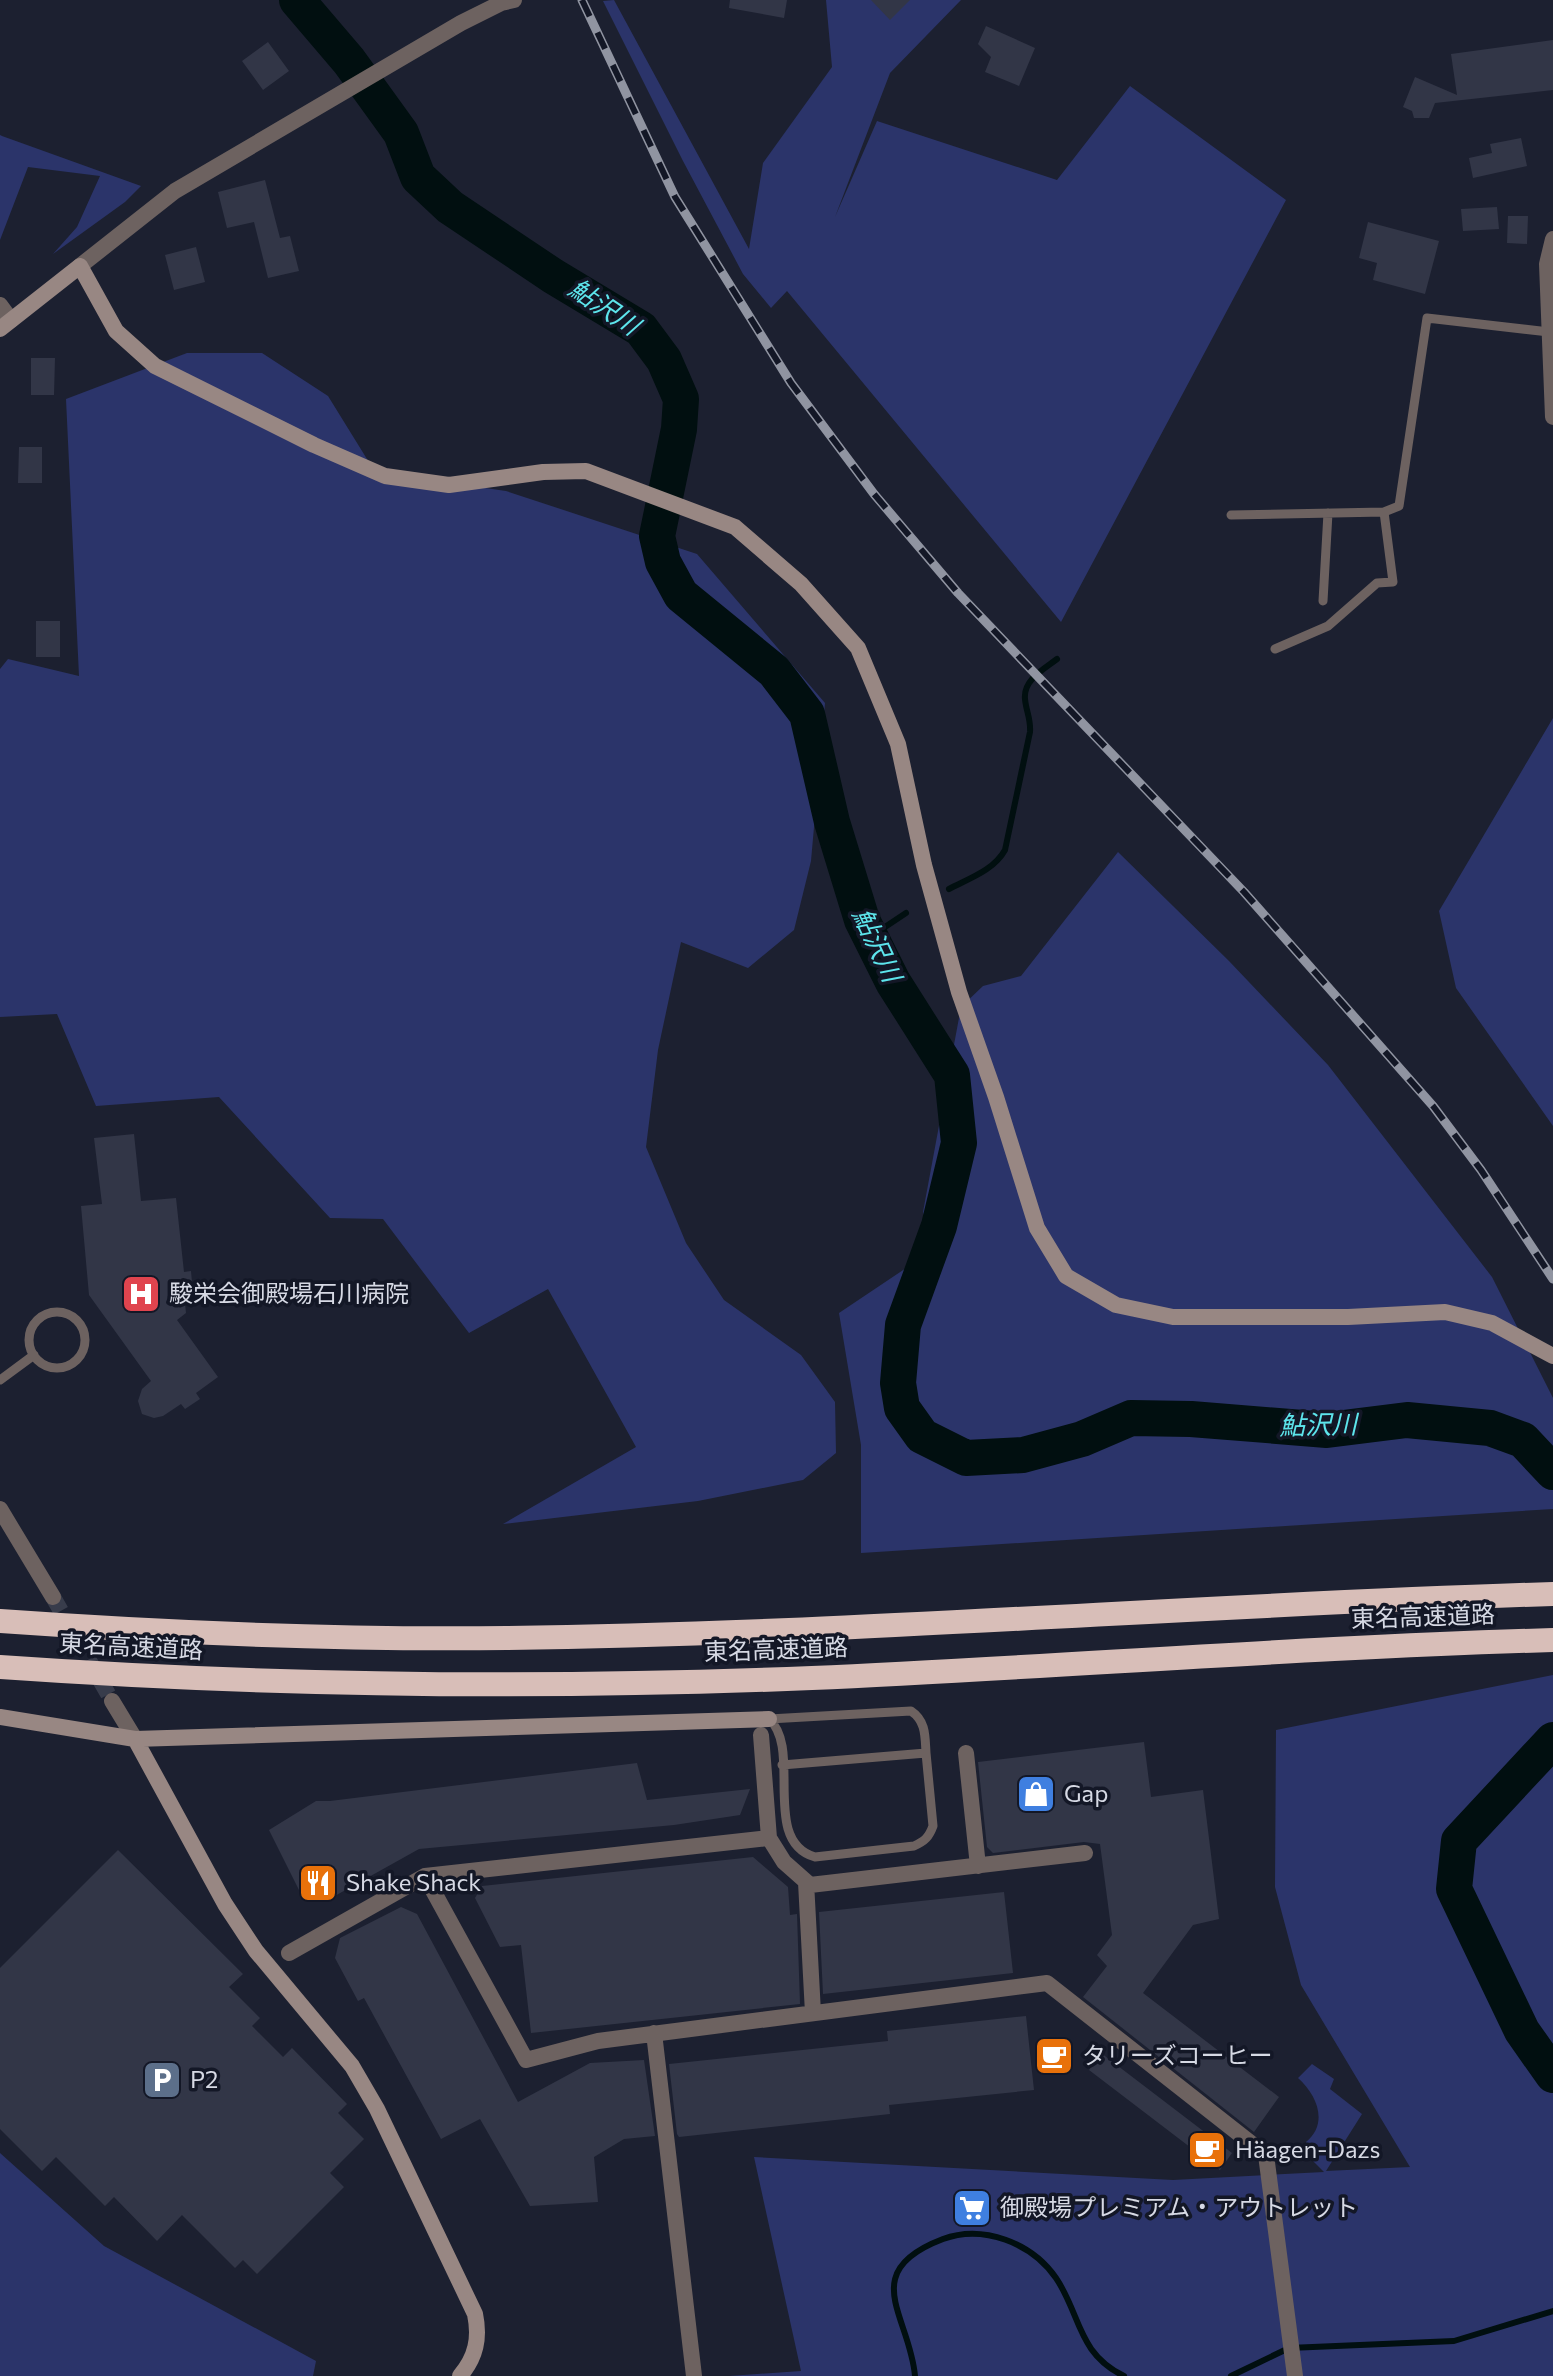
<svg xmlns="http://www.w3.org/2000/svg" width="1553" height="2376" font-family="Commissioner,'Noto Sans JP',sans-serif">
<style>
.green{fill:#2b346a}
.lines{fill:none;stroke-linecap:round;stroke-linejoin:round}
.stream{stroke:#010f10;stroke-width:6}
.river{stroke:#010f10;stroke-width:36}
.building{fill:#323647}
.street-tunnel{stroke:#383c4b;stroke-width:16;stroke-dasharray:16 8;stroke-linecap:butt}
.lane{stroke:#6d6260;stroke-width:9}
.street{stroke:#6d6260;stroke-width:16}
.secondary{stroke:#988783;stroke-width:16}
.highway{stroke:#d8beb8;stroke-width:24}
.rail-casing{stroke:#9094a1;stroke-width:9}
.rail{stroke:#131726;stroke-width:6;stroke-dasharray:18;stroke-linecap:butt}
.labels{text-anchor:middle;stroke-width:7;stroke-linejoin:round;paint-order:stroke}
.poi-label{font-size:24px;fill:#d6d9e4;stroke:#131726;text-anchor:start}
.street-label{font-size:24px;fill:#d6d9e4;stroke:#131726}
.water-label{font-size:26px;font-style:italic;fill:#5de5ec;stroke:#131726}
</style>
<rect width="100%" height="100%" fill="#1c2030"/>
<path class="green" d="M 614,0 L 749,249 L 763,163 L 832,67 L 826,0 L 961,0 L 890,73 L 835,217 L 877,121 L 1057,180 L 1130,86 L 1286,200 L 1061,622 L 787,291 L 771,308 L 743,274 L 683,161 L 603,1 Z
M 0,135 L 2,136 L 141,186 L 125,202 L 53,254 L 77,227 L 100,176 L 28,167 L 0,240 Z
M 187,353 L 262,353 L 328,396 L 375,472 L 506,491 L 697,554 L 825,703 L 811,861 L 794,930 L 748,968 L 681,942 L 658,1050 L 646,1147 L 686,1243 L 724,1300 L 801,1355 L 835,1402 L 836,1453 L 803,1480 L 698,1501 L 503,1524 L 636,1447 L 548,1289 L 469,1333 L 383,1219 L 330,1218 L 219,1097 L 96,1106 L 57,1014 L 0,1017 L 0,669 L 8,659 L 79,676 L 66,399 Z
M 1553,718 L 1553,1126 L 1456,988 L 1439,911 Z
M 1118,852 L 1229,961 L 1328,1065 L 1492,1277 L 1553,1398 L 1553,1509 L 861,1553 L 861,1445 L 839,1313 L 933,1250 L 923,1212 L 961,1007 L 983,986 L 1021,976 Z
M 1553,1675 L 1553,2376 L 729,2376 L 801,2371 L 754,2157 L 1173,2180 L 1324,2172 L 1310,2158 L 1306,2142 C 1329,2123 1317,2095 1298,2078 L 1312,2064 L 1334,2079 L 1330,2089 L 1362,2114 L 1326,2171 L 1410,2167 L 1301,1985 L 1275,1887 L 1276,1730 Z
M 0,2153 L 104,2246 L 316,2361 L 313,2376 L 0,2376 Z"/>
<g class="lines">
<path class="stream" d="M 949,889 C 970,878 994,870 1005,850 L 1030,732 C 1031,719 1026,711 1025,699 C 1023,680 1044,669 1057,659
M 870,937 L 906,913
M 915,2376 C 910,2316 856,2272 943,2239 C 983,2224 1032,2243 1056,2278 C 1081,2315 1077,2353 1124,2376
M 1231,2376 L 1289,2348 L 1454,2341 L 1553,2311"/>
<path class="river" d="M 297,0 L 349,61 L 401,133 L 418,177 L 450,207 L 553,276 L 641,329 L 664,360 L 681,399 L 679,429 L 657,536 L 663,562 L 681,595 L 774,671 L 807,714 L 832,822 L 862,920 L 893,982 L 952,1075 L 959,1143 L 939,1226 L 903,1325 L 898,1383 L 902,1408 L 922,1436 L 966,1458 L 1023,1455 L 1082,1439 L 1131,1418 L 1191,1419 L 1327,1430 L 1407,1420 L 1490,1428 L 1523,1440 L 1553,1472
M 1553,1740 L 1459,1841 L 1454,1889 L 1522,2031 L 1553,2075"/>
</g>
<path class="building" d="M 730,0 L 787,0 L 784,18 L 729,8 Z
M 871,0 L 910,0 L 890,20 Z
M 986,26 L 1035,48 L 1019,86 L 985,72 L 991,57 L 978,44 Z
M 1553,40 L 1553,90 L 1435,103 L 1429,118 L 1414,118 L 1412,111 L 1403,107 L 1415,77 L 1457,95 L 1451,54 Z
M 268,42 L 289,71 L 263,90 L 242,61 Z
M 1521,138 L 1527,166 L 1473,178 L 1469,158 L 1492,153 L 1490,144 Z
M 265,180 L 280,238 L 290,236 L 299,271 L 268,278 L 254,222 L 227,228 L 218,192 Z
M 1497,207 L 1499,229 L 1463,231 L 1461,209 Z
M 1508,216 L 1528,216 L 1527,244 L 1507,243 Z
M 1368,222 L 1439,241 L 1425,294 L 1373,280 L 1377,263 L 1359,258 Z
M 196,247 L 205,282 L 174,290 L 165,255 Z
M 31,358 L 55,358 L 54,395 L 31,395 Z
M 19,447 L 42,447 L 42,483 L 18,483 Z
M 36,621 L 60,621 L 60,657 L 36,657 Z
M 134,1134 L 141,1201 L 176,1198 L 184,1272 L 191,1271 L 193,1294 L 184,1295 L 186,1313 L 177,1320 L 218,1377 L 196,1393 L 200,1399 L 185,1409 L 181,1404 L 163,1416 L 154,1418 L 142,1414 L 138,1401 L 142,1389 L 151,1381 L 89,1295 L 81,1206 L 102,1204 L 94,1138 Z
M 1144,1742 L 1151,1797 L 1203,1790 L 1219,1919 L 1193,1925 L 1143,1993 L 1279,2097 L 1254,2132 L 1083,1997 L 1107,1966 L 1097,1955 L 1112,1935 L 1100,1844 L 1084,1842 L 993,1853 L 987,1847 L 978,1762 Z
M 637,1763 L 647,1800 L 750,1789 L 740,1815 L 674,1825 L 419,1849 L 324,1902 L 303,1898 L 269,1830 L 316,1801 L 330,1801 Z
M 118,1850 L 243,1974 L 229,1987 L 260,2018 L 252,2026 L 283,2057 L 292,2048 L 347,2104 L 338,2113 L 364,2139 L 330,2173 L 344,2187 L 257,2274 L 243,2260 L 235,2268 L 182,2215 L 157,2241 L 114,2197 L 105,2206 L 56,2157 L 42,2171 L 0,2129 L 0,1968 Z
M 753,1857 L 788,1887 L 790,1915 L 797,1914 L 800,2004 L 531,2033 L 521,1945 L 500,1947 L 475,1898 L 482,1886 Z
M 1004,1892 L 1013,1973 L 823,1994 L 819,1912 Z
M 401,1907 L 417,1914 L 518,2102 L 590,2063 L 644,2060 L 655,2136 L 624,2139 L 594,2157 L 598,2202 L 530,2206 L 480,2119 L 441,2139 L 364,1998 L 358,2001 L 335,1958 L 340,1938 Z
M 1026,2016 L 1034,2090 L 889,2105 L 890,2114 L 679,2137 L 677,2134 L 669,2064 L 888,2041 L 887,2031 Z
M 1101,2053 L 1232,2153 L 1220,2170 L 1089,2070 Z"/>
<g class="lines">
<path class="street-tunnel" d="M 53,1597 L 112,1701"/>
<path class="lane" d="M 1231,515 L 1384,512 L 1399,506 L 1427,318 L 1549,332
M 1323,601 L 1328,513
M 1275,649 L 1328,626 L 1377,583 L 1393,582 L 1384,512
M29 1340a28 28 0 1 1 56 0a28 28 0 1 1-56 0Z
M 0,1380 L 34,1355
M 769,1719 C 803,1749 760,1841 815,1857 L 914,1846 C 925,1841 929,1837 933,1826 L 926,1753 L 782,1765
M 769,1719 L 911,1711 C 926,1721 925,1736 926,1753"/>
<path class="street" d="M 1553,239 L 1547,264 L 1553,417
M 80,266 L 175,191 L 461,23 L 501,3 L 514,0
M 0,305 L 11,320
M 0,1509 L 53,1597
M 112,1701 L 135,1739
M 761,1735 L 769,1838
M 966,1753 L 978,1866
M 425,1876 L 526,2060 L 598,2041 L 1047,1983 L 1266,2155 L 1295,2376
M 806,1882 L 813,2013
M 289,1953 L 425,1876 L 769,1838 L 784,1862 L 810,1885 L 1085,1853
M 654,2033 L 694,2376"/>
<path class="secondary" d="M 0,329 L 80,266 L 116,331 L 155,366 L 314,445 L 385,476 L 449,485 L 543,472 L 586,471 L 735,527 L 801,584 L 858,648 L 898,744 L 924,865 L 959,992 L 996,1097 L 1037,1228 L 1066,1276 L 1116,1305 L 1173,1317 L 1348,1317 L 1445,1312 L 1492,1323 L 1553,1356
M 0,1717 L 135,1739 L 769,1719
M 135,1739 L 225,1904 L 256,1951 L 352,2066 L 377,2109 L 475,2314 C 480,2338 476,2357 460,2376"/>
<path class="highway" d="M 0,1621 C 169,1633 338,1640 507,1638 C 856,1634 1204,1604 1553,1594
M 0,1667 C 270,1686 541,1689 812,1678 C 1059,1667 1306,1647 1553,1640"/>
<g class="rail-casing">
<path id="rail" d="M 582,0 L 675,197 L 791,383 L 874,494 L 958,593 L 1244,892 L 1433,1106 L 1481,1170 L 1553,1279"/>
</g>
<use href="#rail" class="rail"/>
</g>
<defs>
<g id="hospital-square" transform="scale(2)"><rect x="-9" y="-9" width="18" height="18" rx="4" fill="#e0444e" stroke="#131726"/><path d="M-5-5h3v3.5h4V-5h3V5h-3V1.5h-4V5h-3Z" fill="#fff"/></g>
<g id="shop-square" transform="scale(2)"><rect x="-9" y="-9" width="18" height="18" rx="4" fill="#3f7fe0" stroke="#131726"/><path d="M-5-2.5h2.3a2.7 3.5 0 0 1 5.4 0H5L5.5 6h-11ZM-1.5-2.5h3a1.5 2.3 0 0 0-3 0Z" fill="#fff"/></g>
<g id="restaurant-square" transform="scale(2)"><rect x="-9" y="-9" width="18" height="18" rx="4" fill="#e8710a" stroke="#131726"/><path d="M-5-6h1v4h1v-4h1v4h1v-4h1v5L-1.5 .5V6h-2V.5L-5-1ZM5-6V6H3V1.5H1.5Q1.5-4 5-6Z" fill="#fff"/></g>
<g id="cafe-square" transform="scale(2)"><rect x="-9" y="-9" width="18" height="18" rx="4" fill="#e8710a" stroke="#131726"/><path d="M-5.5-4.5H6V0H3Q3 3.5 0 3.5H-2.5Q-5.5 3.5-5.5 0ZM3-3.2v2h1.7v-2ZM-6 4.5H4V6H-6Z" fill="#fff"/></g>
<g id="parking-square" transform="scale(2)"><rect x="-9" y="-9" width="18" height="18" rx="4" fill="#5c6f8a" stroke="#131726"/><path d="M-3.5-5.5H1a3.5 3.5 0 0 1 0 7H-1V5.5H-3.5ZM-1-3.4V-.6H.8a1.4 1.4 0 0 0 0-2.8Z" fill="#fff"/></g>
<g id="supermarket-square" transform="scale(2)"><rect x="-9" y="-9" width="18" height="18" rx="4" fill="#3f7fe0" stroke="#131726"/><path d="M-6-5.5h2.5l.6 2H6L4.5 2H-2.5L-4.4-4H-6ZM-1.5 3.2a1.3 1.3 0 1 0 .1 0ZM3 3.2a1.3 1.3 0 1 0 .1 0Z" fill="#fff"/></g>
</defs>
<g fill-rule="evenodd">
<use href="#hospital-square" x="141" y="1294"/>
<use href="#shop-square" x="1036" y="1794"/>
<use href="#restaurant-square" x="318" y="1883"/>
<use href="#cafe-square" x="1054" y="2056"/>
<use href="#parking-square" x="162" y="2080"/>
<use href="#cafe-square" x="1207" y="2150"/>
<use href="#supermarket-square" x="972" y="2208"/>
</g>
<g class="labels">
<g class="poi-label">
<text x="169" y="1302">駿栄会御殿場石川病院</text>
<text x="1064" y="1802">Gap</text>
<text x="346" y="1891">Shake Shack</text>
<text x="1082" y="2064">タリーズコーヒー</text>
<text x="190" y="2088">P2</text>
<text x="1235" y="2158">Häagen-Dazs</text>
<text x="1000" y="2216">御殿場プレミアム・アウトレット</text>
</g>
<g class="street-label">
<text transform="translate(1423 1617) rotate(-2)" y="8">東名高速道路</text>
<text transform="translate(131 1647) rotate(3)" y="8">東名高速道路</text>
<text transform="translate(776 1650) rotate(-2)" y="8">東名高速道路</text>
</g>
<g class="water-label">
<text transform="translate(604 307) rotate(34)" y="9">鮎沢川</text>
<text transform="translate(877 945) rotate(65)" y="9">鮎沢川</text>
<text transform="translate(1318 1425) rotate(-1)" y="9">鮎沢川</text>
</g>
</g>
</svg>
